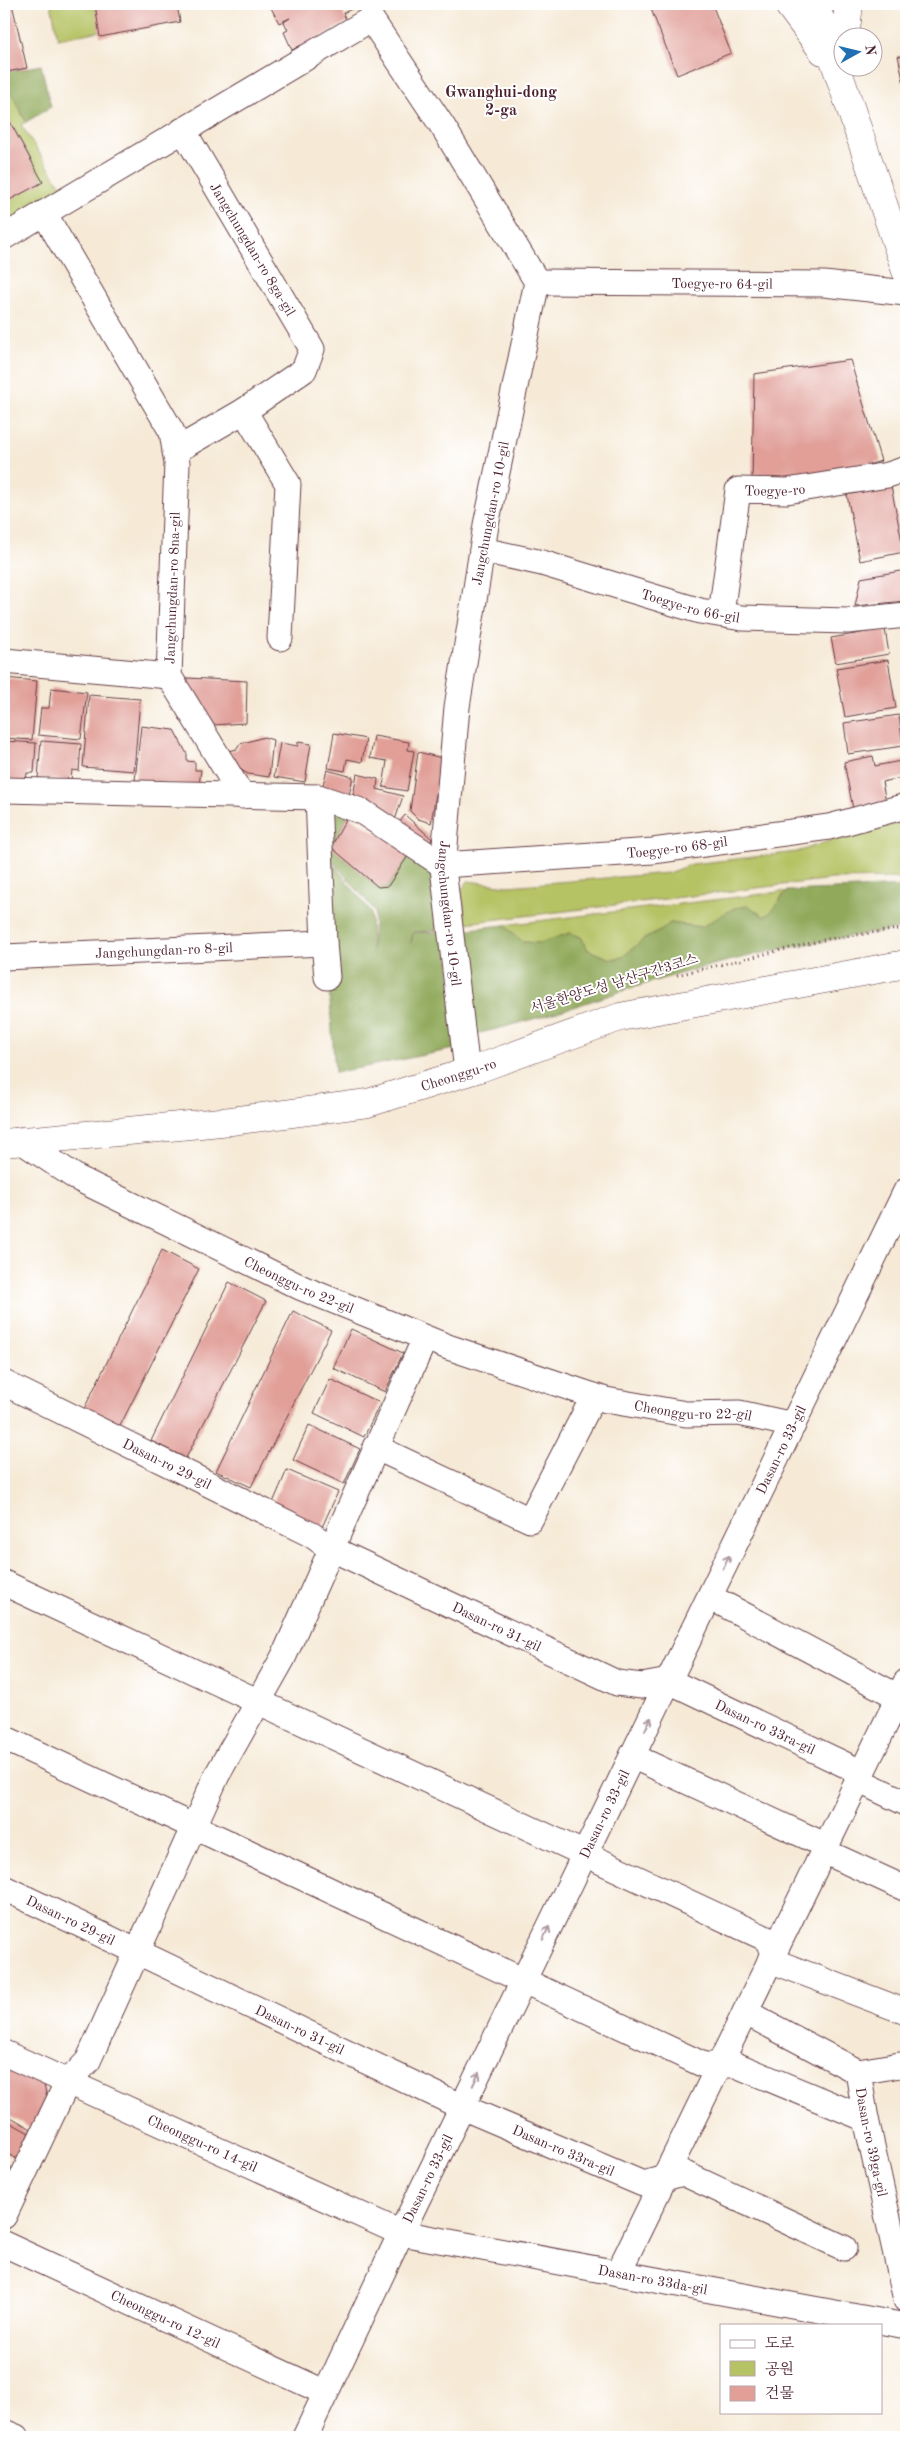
<svg xmlns="http://www.w3.org/2000/svg" width="910" height="2441" font-family="'Old Standard TT','Noto Serif KR',serif">
<style>
.green{fill:#b6c365;stroke:#807148}
.forest{fill:#90a95a;stroke:#6d6442}
.building{fill:#e19f98}
.lines{fill:none;stroke-linecap:round;stroke-linejoin:round}
.minor-casing{stroke:#643d45;stroke-width:27}
.tertiary-casing{stroke:#643d45;stroke-width:29}
.primary-casing{stroke:#643d45;stroke-width:29}
.path{stroke:#643d45;stroke-width:3;stroke-dasharray:1 4;stroke-linecap:butt}
.minor{stroke:#fff;stroke-width:25}
.tertiary{stroke:#fff;stroke-width:28}
.primary{stroke:#fff;stroke-width:28}
.oneway{stroke:#ae9aa0}
.labels{text-anchor:middle;stroke-width:4;stroke-linejoin:round;paint-order:stroke}
.street-label{font-size:14px;fill:#4a1f2b;stroke:#fff}
.quarter-label{font-size:16px;font-weight:bold;fill:#4a1f2b;stroke:#fff}
</style>
<rect width="100%" height="100%" fill="#fff"/>
<filter id="ink" filterUnits="userSpaceOnUse"><feTurbulence type="fractalNoise" baseFrequency=".02" numOctaves="2"/><feDisplacementMap in="SourceGraphic" scale="10" xChannelSelector="R" yChannelSelector="G"/><feConvolveMatrix kernelMatrix="1 2 1 2 8 2 1 2 1" color-interpolation-filters="sRGB"/></filter>
<filter id="wash" filterUnits="userSpaceOnUse"><feTurbulence type="fractalNoise" baseFrequency=".0096" numOctaves="4" result="noise"/><feDisplacementMap in="SourceGraphic" scale="20" xChannelSelector="R" yChannelSelector="G"/><feGaussianBlur stdDeviation="1.12" result="paint"/><feColorMatrix in="noise" values="0 0 0 0 0 0 0 0 0 0 0 0 0 0 0 0 0 1.4 0 .05"/><feComposite in="paint" operator="in"/></filter>
<g filter="url(#wash)">
<rect width="100%" height="100%" fill="#f6ead7"/>
<path class="green" d="M 51,4 L 95,4 L 100,31 L 58,39 Z
M 4,79 L 26,122 L 21,125 L 69,198 L 4,237 L 4,203 L 43,181 L 4,111 Z
M 906,822 L 906,878 L 832,879 L 466,923 L 461,890 L 468,881 L 508,886 L 668,873 L 692,864 L 797,852 L 846,835 Z
M 788,891 L 782,896 L 775,910 L 763,917 L 716,920 L 702,927 L 670,923 L 662,930 L 644,939 L 623,957 L 611,959 L 588,950 L 581,937 L 570,933 L 540,943 L 523,942 L 504,925 Z"/>
<path class="forest" d="M 41,65 L 51,107 L 26,122 L 4,79 L 4,67 L 8,72 Z
M 321,806 L 348,816 L 331,847 L 378,887 L 388,886 L 410,853 L 438,869 L 445,930 L 413,932 L 411,943 L 413,933 L 446,932 L 459,1048 L 335,1073 L 319,846 L 371,912 L 372,951 L 375,911 L 320,846 Z
M 906,886 L 906,928 C 824,939 744,955 665,978 C 600,997 537,1021 471,1035 L 460,930 L 504,925 L 523,942 L 540,943 L 570,933 L 581,937 L 588,950 L 611,959 L 623,957 L 644,939 L 662,930 L 670,923 L 702,927 L 734,908 L 749,906 L 764,917 C 778,908 777,901 788,891 Z"/>
<g id="blocks">
<path class="building" d="M 4,4 L 12,4 L 27,68 L 7,72 L 4,67 Z
M 95,4 L 177,4 L 180,22 L 100,37 Z
M 269,4 L 363,4 L 343,13 L 347,22 L 302,48 L 301,45 L 292,50 L 284,32 L 288,30 L 284,22 L 290,18 L 279,23 Z
M 649,4 L 712,4 L 731,53 L 677,75 Z
M 898,56 L 906,57 L 906,89 L 905,89 Z
M 4,111 L 43,182 L 4,203 Z
M 850,360 L 881,461 L 825,478 L 752,482 L 754,374 Z
M 891,486 L 904,552 L 860,561 L 847,495 Z
M 906,570 L 906,601 L 855,606 L 861,578 Z
M 885,629 L 889,654 L 836,663 L 831,638 Z
M 888,660 L 896,708 L 845,717 L 836,668 Z
M 4,678 L 37,681 L 32,740 L 4,738 Z
M 187,678 L 247,681 L 246,723 L 213,725 L 187,690 Z
M 51,688 L 87,692 L 81,739 L 38,735 L 41,708 L 49,708 Z
M 89,695 L 140,699 L 134,771 L 83,767 Z
M 899,715 L 903,746 L 848,754 L 844,723 Z
M 141,726 L 174,730 L 187,754 L 187,761 L 195,762 L 195,770 L 201,770 L 199,786 L 135,780 Z
M 334,733 L 366,739 L 362,762 L 347,759 L 345,771 L 328,768 Z
M 374,736 L 409,742 L 408,750 L 414,751 L 407,791 L 383,787 L 387,761 L 370,758 Z
M 264,737 L 273,740 L 269,777 L 248,774 L 241,770 L 229,751 L 237,749 L 240,744 Z
M 4,741 L 36,743 L 34,773 L 27,773 L 26,782 L 4,781 Z
M 41,741 L 81,744 L 79,771 L 72,770 L 71,781 L 38,778 Z
M 298,742 L 311,744 L 305,782 L 274,777 L 280,743 L 298,746 Z
M 418,752 L 442,758 L 431,823 L 418,819 L 410,811 Z
M 873,756 L 875,766 L 906,760 L 906,777 L 882,782 L 886,802 L 853,809 L 844,762 Z
M 327,770 L 353,777 L 349,795 L 322,788 Z
M 357,774 L 378,779 L 377,789 L 403,796 L 394,823 L 352,802 Z
M 405,815 L 432,839 L 428,851 L 396,827 Z
M 348,816 L 410,853 L 388,886 L 378,887 L 331,847 Z
M 162,1250 L 199,1269 L 120,1426 L 84,1409 Z
M 229,1282 L 266,1301 L 186,1458 L 151,1441 Z
M 293,1311 L 331,1330 L 251,1487 L 216,1471 Z
M 351,1329 L 403,1353 L 385,1392 L 333,1368 Z
M 330,1379 L 380,1403 L 364,1437 L 314,1413 Z
M 309,1425 L 360,1449 L 344,1484 L 293,1460 Z
M 287,1470 L 338,1492 L 322,1527 L 272,1505 Z
M 4,2065 L 35,2078 L 44,2085 L 48,2102 L 33,2130 L 4,2113 Z
M 4,2119 L 29,2133 L 17,2159 L 4,2152 Z
M 4,2163 L 14,2170 L 4,2196 Z"/>
</g>
</g>
<g filter="url(#ink)">
<use href="#blocks" fill-opacity="0" stroke="#643d45" stroke-width="1"/>
<g class="lines">
<g class="minor-casing">
<g id="minor">
<path id="s1" d="M 371,19 L 443,127 L 537,282 L 486,525 L 457,707 L 443,868 L 467,1071"/>
<path d="M 44,213 L 172,432 L 177,463 L 169,676 L 242,796"/>
<path d="M 4,237 L 371,19"/>
<path id="s2" d="M 537,282 L 824,284 L 906,293"/>
<path d="M 244,411 L 288,484 L 280,638"/>
<path d="M 175,451 L 244,411 L 304,370 L 312,349 L 183,130"/>
<path id="s3" d="M 482,550 L 542,563 L 700,611 L 742,618 L 848,621 L 906,615"/>
<path id="s4" d="M 721,614 L 738,490 L 787,491 L 888,475 L 906,469"/>
<path d="M 4,661 L 169,676"/>
<path d="M 4,790 L 318,797 L 324,943 L 327,977"/>
<path id="s5" d="M 318,797 L 361,811 L 443,865 L 653,851 L 829,827 L 906,806"/>
<path id="s6" d="M 4,957 L 324,943"/>
<path id="s7" d="M 20,1140 L 77,1178 L 302,1288 L 448,1347 L 606,1400 L 686,1414 L 739,1413 L 793,1425"/>
<path id="s8" d="M 4,1383 L 312,1535 L 330,1548 L 617,1683 L 642,1686 L 669,1681 L 850,1767 L 864,1783 L 906,1803"/>
<path d="M 375,1447 L 530,1520 L 594,1396"/>
<path d="M 4,1583 L 767,1939 L 773,1953"/>
<path d="M 710,1597 L 906,1701"/>
<path d="M 4,1738 L 704,2065 L 736,2065 L 866,2119"/>
<path d="M 632,1756 L 816,1841 L 832,1855 L 906,1889"/>
<path id="s9" d="M 4,1888 L 462,2107 L 643,2184 L 683,2173 L 844,2248"/>
<path d="M 770,1960 L 906,2012"/>
<path d="M 745,2012 L 858,2072"/>
<path id="s10" d="M 4,2053 L 401,2233 L 906,2326"/>
<path id="s11" d="M 906,2064 L 858,2072 L 866,2119 L 906,2300"/>
<path d="M 4,2216 L 67,2083 L 88,2061 L 217,1775 L 283,1658 L 425,1338"/>
<path id="s12" d="M 4,2244 L 326,2393"/>
<path d="M 618,2273 L 906,1682"/>
<path d="M 4,2432 L 16,2437"/>
<path id="s13" d="M 305,2437 L 401,2233 L 906,1191"/>
</g>
</g>
<g class="tertiary-casing">
<g id="tertiary">
<path id="s14" d="M 4,1143 L 231,1121 L 368,1103 L 480,1068 L 620,1017 L 906,964"/>
</g>
</g>
<g class="primary-casing">
<path id="primary" d="M 788,4 L 823,51
M 815,4 L 906,271
M 845,38 L 849,4"/>
</g>
<path class="path" d="M 677,975 L 828,939 L 906,928"/>
<use href="#minor" class="minor"/>
<use href="#tertiary" class="tertiary"/>
<use href="#primary" class="primary"/>
</g>
<defs><path id="oneway-shaft" d="M-6 0H5M1.5-3L5.5 0L1.5 3" fill="none" stroke-width="1.6" stroke-linecap="round" stroke-linejoin="round" transform="scale(1.25)"/></defs>
<g class="oneway">
<use href="#oneway-shaft" transform="translate(726 1562) rotate(-64)"/>
<use href="#oneway-shaft" transform="translate(648 1724) rotate(-64)"/>
<use href="#oneway-shaft" transform="translate(546 1933) rotate(-64)"/>
<use href="#oneway-shaft" transform="translate(476 2079) rotate(-64)"/>
</g>
</g>
<g class="labels">
<g class="street-label">
<text transform="translate(253 249) rotate(59)" y="5">Jangchungdan-ro 8ga-gil</text>
<text dy="5" stroke="none"><textPath href="#s2" startOffset="185">Toegye-ro 64-gil</textPath></text>
<text dy="5" stroke="none"><textPath href="#s4" startOffset="162">Toegye-ro</textPath></text>
<text transform="translate(490 513) rotate(-79)" y="5">Jangchungdan-ro 10-gil</text>
<text transform="translate(172 588) rotate(-88)" y="5">Jangchungdan-ro 8na-gil</text>
<text dy="5" stroke="none"><textPath href="#s3" startOffset="216">Toegye-ro 66-gil</textPath></text>
<text dy="5" stroke="none"><textPath href="#s5" startOffset="378">Toegye-ro 68-gil</textPath></text>
<text dy="5" stroke="none"><textPath href="#s1" startOffset="951">Jangchungdan-ro 10-gil</textPath></text>
<text dy="5" stroke="none"><textPath href="#s6" startOffset="160">Jangchungdan-ro 8-gil</textPath></text>
<text transform="translate(614 983) rotate(-17)" y="5">서울한양도성 남산구간3코스</text>
<text dy="5" stroke="none"><textPath href="#s14" startOffset="461">Cheonggu-ro</textPath></text>
<text dy="5" stroke="none"><textPath href="#s7" startOffset="315">Cheonggu-ro 22-gil</textPath></text>
<text dy="5" stroke="none"><textPath href="#s7" startOffset="731">Cheonggu-ro 22-gil</textPath></text>
<text dy="5" stroke="none"><textPath href="#s13" startOffset="1096">Dasan-ro 33-gil</textPath></text>
<text dy="5" stroke="none"><textPath href="#s8" startOffset="182">Dasan-ro 29-gil</textPath></text>
<text dy="5" stroke="none"><textPath href="#s8" startOffset="550">Dasan-ro 31-gil</textPath></text>
<text dy="5" stroke="none"><textPath href="#s8" startOffset="842">Dasan-ro 33ra-gil</textPath></text>
<text dy="5" stroke="none"><textPath href="#s13" startOffset="691">Dasan-ro 33-gil</textPath></text>
<text dy="5" stroke="none"><textPath href="#s9" startOffset="74">Dasan-ro 29-gil</textPath></text>
<text dy="5" stroke="none"><textPath href="#s9" startOffset="328">Dasan-ro 31-gil</textPath></text>
<text dy="5" stroke="none"><textPath href="#s11" startOffset="120">Dasan-ro 39ga-gil</textPath></text>
<text dy="5" stroke="none"><textPath href="#s10" startOffset="218">Cheonggu-ro 14-gil</textPath></text>
<text dy="5" stroke="none"><textPath href="#s9" startOffset="618">Dasan-ro 33ra-gil</textPath></text>
<text dy="5" stroke="none"><textPath href="#s13" startOffset="286">Dasan-ro 33-gil</textPath></text>
<text dy="5" stroke="none"><textPath href="#s10" startOffset="692">Dasan-ro 33da-gil</textPath></text>
<text dy="5" stroke="none"><textPath href="#s12" startOffset="178">Cheonggu-ro 12-gil</textPath></text>
</g>
<g class="quarter-label">
<text x="501" y="97">Gwanghui-dong<tspan x="501" dy="18">2-ga</tspan></text>
</g>
</g>
<rect width="910" height="2441" fill="none" stroke="#fff" stroke-width="20"/>
<rect x="720" y="2324" width="162" height="90" fill="#ffffff" stroke="#b7a5aa"/>
<rect x="730" y="2340" width="25" height="8" fill="#ffffff" stroke="#b7a5aa"/>
<text x="765" y="2348" font-size="15" fill="#4a1f2b">도로</text>
<rect x="730" y="2361" width="25" height="15" fill="#b6c365" stroke="#b7a5aa"/>
<text x="765" y="2374" font-size="15" fill="#4a1f2b">공원</text>
<rect x="730" y="2386" width="25" height="15" fill="#e19f98" stroke="#b7a5aa"/>
<text x="765" y="2398" font-size="15" fill="#4a1f2b">건물</text>
<g transform="translate(858 52) rotate(82)"><circle r="24" fill="#ffffff" stroke="#b7a5aa"/>
<path d="M0-4L9 19L0 12L-9 19Z" fill="#1f6fb2"/>
<text y="-8" font-size="14" font-weight="bold" text-anchor="middle" fill="#4a1f2b">N</text>
</g>
</svg>
